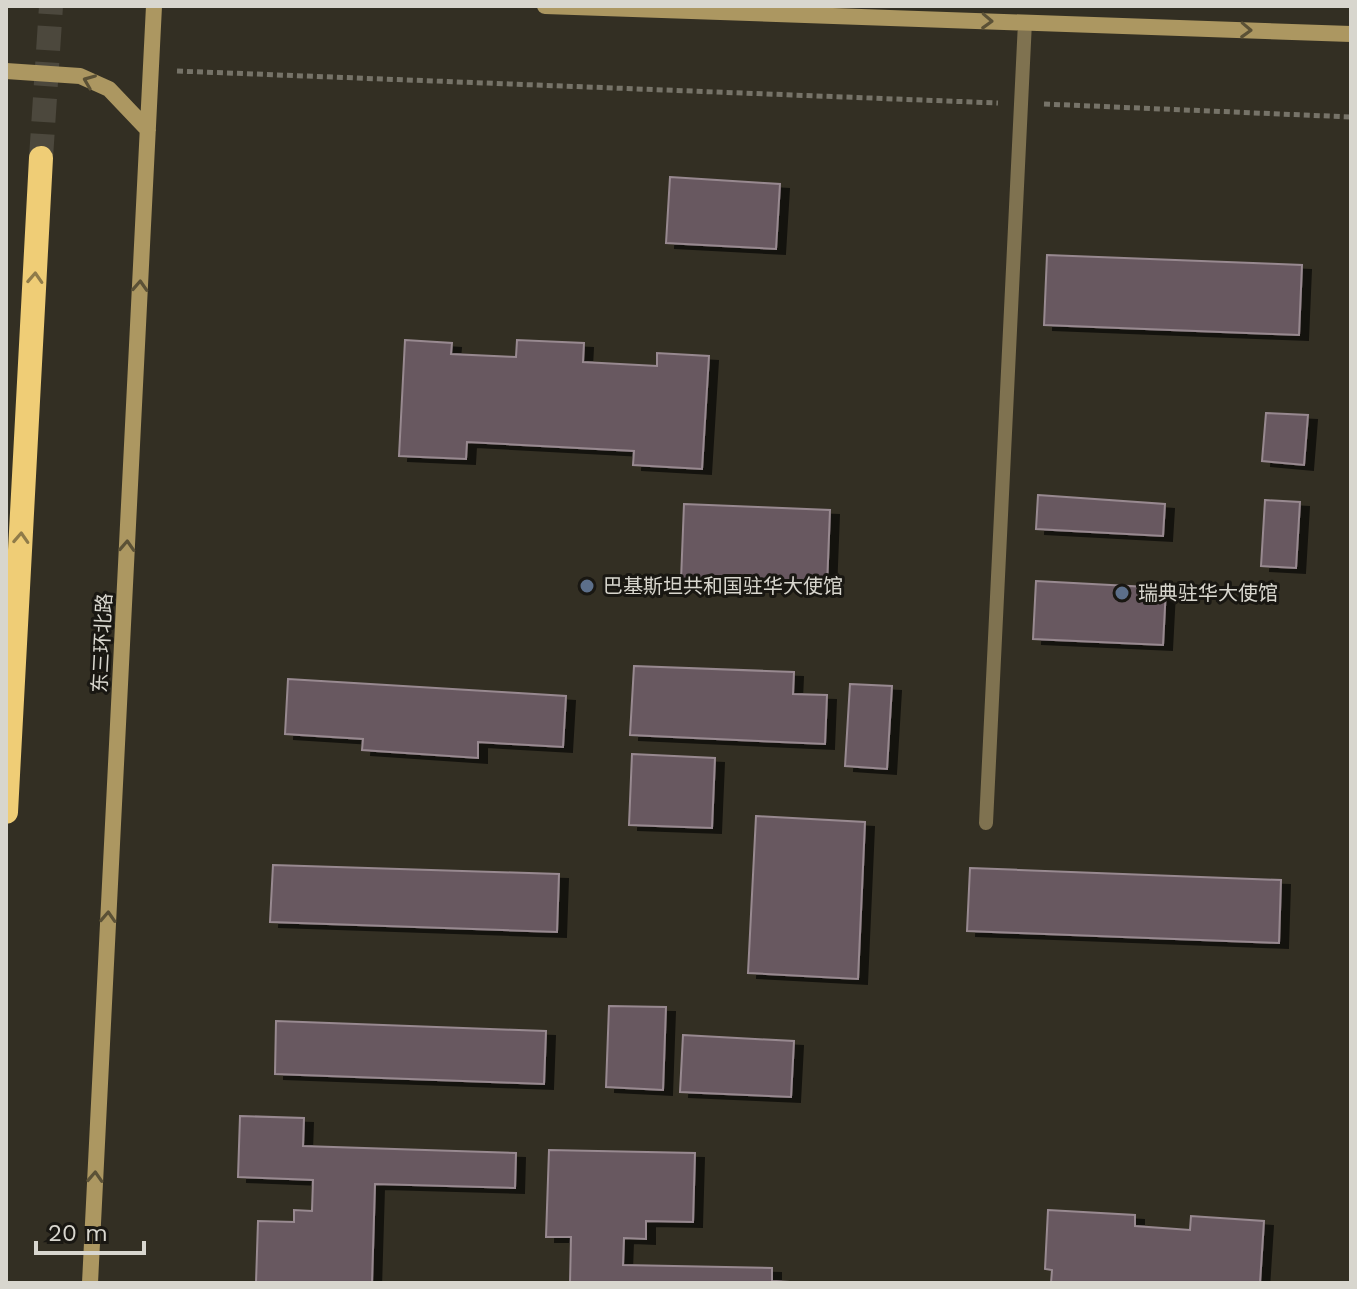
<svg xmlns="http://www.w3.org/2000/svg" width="1357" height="1289" font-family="'Work Sans','Noto Sans SC',sans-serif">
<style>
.building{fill:#685960;stroke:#988990;stroke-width:2;filter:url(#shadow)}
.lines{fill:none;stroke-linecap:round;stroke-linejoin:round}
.highway-tunnel{stroke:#4c483d;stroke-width:24;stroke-dasharray:24 12;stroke-linecap:butt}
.path{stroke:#767368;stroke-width:5;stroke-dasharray:6 4;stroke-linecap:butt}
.lane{stroke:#7f7250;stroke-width:14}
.secondary{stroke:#ac9761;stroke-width:16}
.highway{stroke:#efcd76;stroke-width:24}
.oneway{stroke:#5b5136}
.oneway2{stroke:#8f7b49}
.service-dot{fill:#5c6f8a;stroke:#191712;stroke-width:3}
.labels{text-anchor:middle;stroke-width:6;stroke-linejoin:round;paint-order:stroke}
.poi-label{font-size:20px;fill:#d8d6ce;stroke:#191712;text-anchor:start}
.street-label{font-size:20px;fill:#d8d6ce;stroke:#191712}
</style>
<defs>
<filter id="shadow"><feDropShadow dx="9" dy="5" stdDeviation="0" flood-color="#0009"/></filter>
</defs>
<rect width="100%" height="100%" fill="#332f23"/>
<path class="building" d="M 670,177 L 780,184 L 776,249 L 666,243 Z
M 1047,255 L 1302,265 L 1299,335 L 1044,325 Z
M 405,340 L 452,343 L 451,354 L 516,357 L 517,340 L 584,343 L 583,362 L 657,366 L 657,353 L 709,356 L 702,469 L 633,465 L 634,451 L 467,442 L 466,459 L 399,456 Z
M 1266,413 L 1308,415 L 1304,465 L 1262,461 Z
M 1038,495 L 1165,504 L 1163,536 L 1036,529 Z
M 1265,500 L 1300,502 L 1296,568 L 1261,566 Z
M 684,504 L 830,510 L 827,586 L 681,580 Z
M 1036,581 L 1166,588 L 1163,645 L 1033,639 Z
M 634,666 L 794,672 L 793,694 L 827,695 L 825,744 L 630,735 Z
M 288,679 L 566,696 L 563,747 L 478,742 L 478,758 L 362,750 L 363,739 L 285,734 Z
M 850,684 L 892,686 L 887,769 L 845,766 Z
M 632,754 L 715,758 L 712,828 L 629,825 Z
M 756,816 L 865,822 L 858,979 L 748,973 Z
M 273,865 L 559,874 L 557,932 L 270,922 Z
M 970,868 L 1281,880 L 1279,943 L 967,931 Z
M 609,1006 L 666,1007 L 663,1090 L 606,1087 Z
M 276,1021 L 546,1031 L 544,1084 L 275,1074 Z
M 683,1035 L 794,1041 L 791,1097 L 680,1092 Z
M 240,1116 L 304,1118 L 303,1146 L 516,1153 L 515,1188 L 375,1184 L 372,1283 L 256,1283 L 258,1221 L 294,1222 L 294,1210 L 312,1211 L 313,1180 L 238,1177 Z
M 549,1150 L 695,1153 L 693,1222 L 646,1221 L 646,1239 L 624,1238 L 623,1265 L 772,1268 L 772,1281 L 807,1283 L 570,1283 L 571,1237 L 546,1237 Z
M 1048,1210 L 1135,1215 L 1135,1226 L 1190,1230 L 1191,1216 L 1264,1221 L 1260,1283 L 1051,1283 L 1052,1270 L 1045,1269 Z"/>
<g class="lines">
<path class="highway-tunnel" d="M 41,158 L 51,6"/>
<path class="path" d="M 177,71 L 998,103
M 1044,104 L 1351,117"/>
<path class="lane" d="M 986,823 L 1025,22"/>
<path class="secondary" d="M 545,6 L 1351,34
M 6,71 L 80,76 L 109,89 L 148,130
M 90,1283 L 154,6"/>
<path class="highway" d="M 6,812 L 41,158"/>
</g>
<defs><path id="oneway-chevron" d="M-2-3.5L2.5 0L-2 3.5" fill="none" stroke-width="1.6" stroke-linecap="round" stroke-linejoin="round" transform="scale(2)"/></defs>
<g class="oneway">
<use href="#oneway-chevron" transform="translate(987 21) rotate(2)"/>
<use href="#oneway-chevron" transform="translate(1246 30) rotate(2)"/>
<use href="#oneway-chevron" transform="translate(89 81) rotate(-158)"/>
<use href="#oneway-chevron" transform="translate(140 286) rotate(-87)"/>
<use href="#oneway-chevron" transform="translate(127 546) rotate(-87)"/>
<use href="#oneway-chevron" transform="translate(108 917) rotate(-87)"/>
<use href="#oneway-chevron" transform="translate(95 1177) rotate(-87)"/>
</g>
<g class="oneway2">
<use href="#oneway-chevron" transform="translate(35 278) rotate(-87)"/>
<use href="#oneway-chevron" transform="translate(21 538) rotate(-87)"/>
</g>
<g class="service-dot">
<circle cx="587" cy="586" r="8"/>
<circle cx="1122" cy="593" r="8"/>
</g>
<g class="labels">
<g class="poi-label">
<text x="603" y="593">巴基斯坦共和国驻华大使馆</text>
<text x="1138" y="600">瑞典驻华大使馆</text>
</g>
<g class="street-label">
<text transform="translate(102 643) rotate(-87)" y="7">东三环北路</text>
</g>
</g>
<rect width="1357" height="1289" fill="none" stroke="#d8d6ce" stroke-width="16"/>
<path d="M36 1241v12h108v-12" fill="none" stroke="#d8d6ce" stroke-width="4"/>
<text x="48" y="1241" font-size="24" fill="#d8d6ce" stroke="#191712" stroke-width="6" paint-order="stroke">20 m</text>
</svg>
